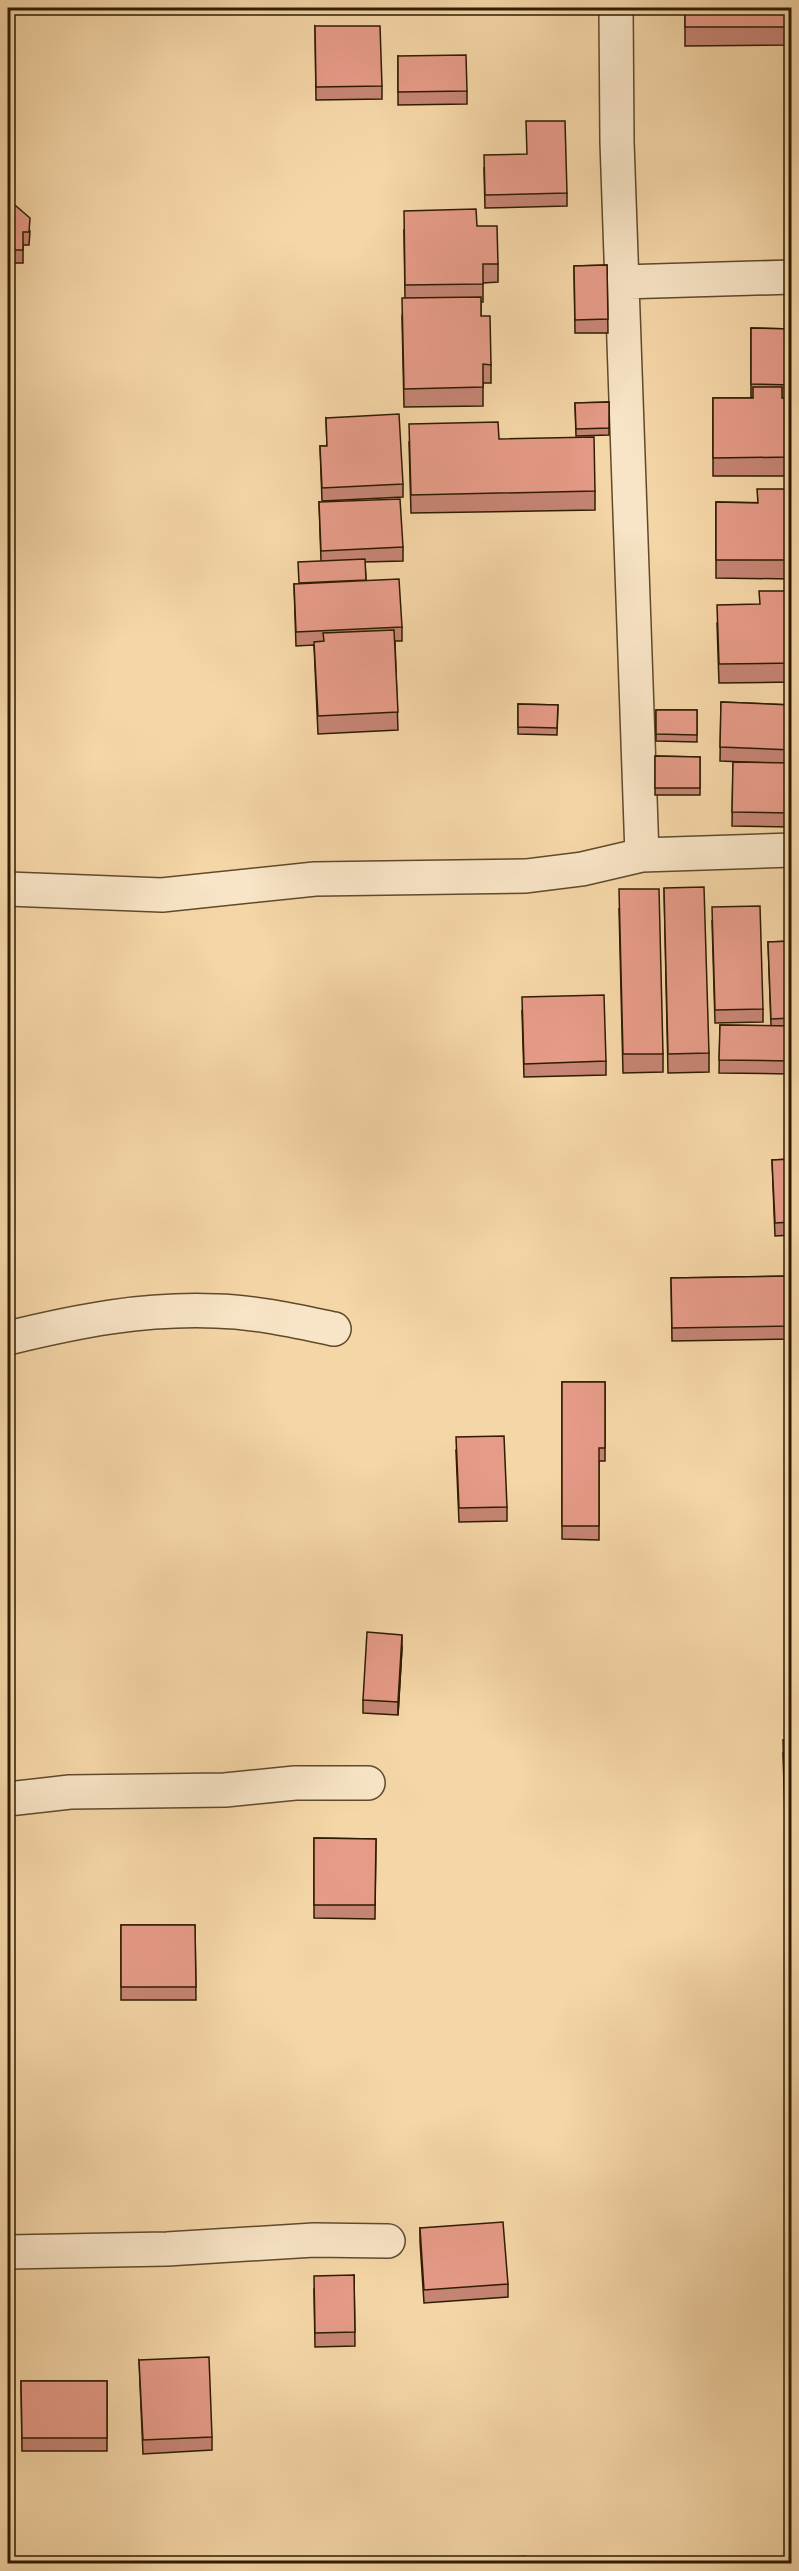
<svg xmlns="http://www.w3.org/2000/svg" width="799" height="2571" font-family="'IM FELL Great Primer',serif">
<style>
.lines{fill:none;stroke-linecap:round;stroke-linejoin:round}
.minor-casing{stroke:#604a2a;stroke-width:36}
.minor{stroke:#f8e4c6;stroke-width:33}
.wall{fill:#c68575;stroke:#2f1c01;stroke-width:1.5}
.shaded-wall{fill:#a16c5f;stroke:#2f1c01;stroke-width:1.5}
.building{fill:#e69b88;stroke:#2f1c01;stroke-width:1.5}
</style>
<rect width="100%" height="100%" fill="#f5d6a7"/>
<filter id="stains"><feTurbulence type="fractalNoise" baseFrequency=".00333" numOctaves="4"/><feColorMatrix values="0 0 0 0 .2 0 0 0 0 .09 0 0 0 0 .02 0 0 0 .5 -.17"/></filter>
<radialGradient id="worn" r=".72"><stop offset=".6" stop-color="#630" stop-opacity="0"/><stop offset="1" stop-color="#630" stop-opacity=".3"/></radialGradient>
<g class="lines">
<g class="minor-casing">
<path id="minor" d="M 616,8 L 617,142 L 642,855
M 622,282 L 792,277
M 8,889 L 162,895 L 315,879 L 526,876 L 582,869 L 642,855 L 792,850
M 8,1338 C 78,1321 143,1308 216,1311 C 256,1312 295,1321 334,1329
M 8,1799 L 70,1792 L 225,1790 L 295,1783 L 368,1783
M 8,2252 L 167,2249 L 314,2240 L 388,2241"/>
</g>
<use href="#minor" class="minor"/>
</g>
<path class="wall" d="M 9,8 L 93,8 L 93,13 Z
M 685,8 L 792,8 L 792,45 L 685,46 Z
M 315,26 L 382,86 L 382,99 L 316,100 Z
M 398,56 L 467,91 L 467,104 L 398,105 Z
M 484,168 L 567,193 L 567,206 L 485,208 Z
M 8,200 L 30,231 L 29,245 L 23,245 L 23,263 L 8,263 Z
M 477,226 L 498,264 L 498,282 L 483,283 L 483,302 L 481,302 L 481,316 L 491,365 L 491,383 L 483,383 L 483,406 L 404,407 L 402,317 L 405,298 L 404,230 Z
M 607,265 L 608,333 L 575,333 L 574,266 Z
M 751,328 L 792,329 L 792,398 L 782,398 L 792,398 L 792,476 L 713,476 L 713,398 L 753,398 L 751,397 Z
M 609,402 L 609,435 L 576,436 L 575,403 Z
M 326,418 L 403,484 L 403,497 L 322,501 L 320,446 L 327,446 Z
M 499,439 L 595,491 L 595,510 L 411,513 L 409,442 Z
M 319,502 L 403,547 L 403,561 L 365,562 L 366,580 L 402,627 L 402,641 L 395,641 L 398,730 L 318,734 L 314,645 L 296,646 L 294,584 L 299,584 L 321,561 Z
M 716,502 L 792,503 L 792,579 L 716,578 Z
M 789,604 L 792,604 L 792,682 L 719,683 L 717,623 Z
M 721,702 L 792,705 L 792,827 L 732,826 L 733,762 L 771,763 L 720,761 Z
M 518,704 L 558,705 L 557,735 L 518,734 Z
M 656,710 L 697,710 L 697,742 L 656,741 Z
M 655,756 L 700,757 L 700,795 L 655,795 Z
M 664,888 L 709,1053 L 709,1072 L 668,1073 Z
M 619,908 L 663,1054 L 663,1072 L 623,1073 Z
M 712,920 L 763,1009 L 763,1022 L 715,1023 Z
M 792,941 L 792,1074 L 719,1073 L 720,1025 L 771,1026 L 768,942 Z
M 522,1011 L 606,1061 L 606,1075 L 524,1077 Z
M 792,1159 L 792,1235 L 775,1236 L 772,1160 Z
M 792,1276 L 792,1339 L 672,1341 L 671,1278 Z
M 562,1382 L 605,1382 L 605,1461 L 599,1461 L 599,1540 L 562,1539 Z
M 456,1451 L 507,1507 L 507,1521 L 459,1522 Z
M 402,1648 L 398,1715 L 363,1713 L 363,1700 Z
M 792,1739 L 792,1818 L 785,1818 L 783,1753 Z
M 314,1838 L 376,1839 L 375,1919 L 314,1918 Z
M 121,1925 L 195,1925 L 196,2000 L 121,2000 Z
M 420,2228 L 508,2284 L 508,2297 L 424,2303 L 420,2242 Z
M 354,2275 L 355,2346 L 315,2347 L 314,2289 Z
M 139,2360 L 212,2437 L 212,2450 L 143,2454 Z
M 21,2381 L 107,2381 L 107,2451 L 22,2451 Z"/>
<path class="shaded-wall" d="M 402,1635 L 402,1648 L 398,1715 L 398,1702 Z"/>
<path class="building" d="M 685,8 L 792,8 L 792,27 L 685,27 Z
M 315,26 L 380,26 L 382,86 L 316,87 Z
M 466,55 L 467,91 L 398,92 L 398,56 Z
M 526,121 L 565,121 L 567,193 L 485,195 L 484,155 L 527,154 Z
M 8,200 L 9,200 L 30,218 L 29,232 L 23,232 L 23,250 L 8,250 Z
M 476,209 L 477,226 L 497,226 L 498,264 L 483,264 L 483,284 L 405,285 L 404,211 Z
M 607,265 L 608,319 L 575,320 L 574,266 Z
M 481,297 L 481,316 L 490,316 L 491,365 L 483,364 L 483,387 L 404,389 L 402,298 Z
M 751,328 L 792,329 L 792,385 L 751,384 Z
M 753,387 L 782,387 L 782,398 L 792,398 L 792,457 L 713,458 L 713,398 L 753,398 Z
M 609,402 L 609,428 L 576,429 L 575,403 Z
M 399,414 L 403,484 L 322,488 L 320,446 L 327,446 L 326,418 Z
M 498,422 L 499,439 L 594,437 L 595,491 L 411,495 L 409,424 Z
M 757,489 L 786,489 L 785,503 L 792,503 L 792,560 L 716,560 L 716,502 L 758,503 Z
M 400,499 L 403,547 L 321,551 L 319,502 Z
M 365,559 L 366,580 L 299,583 L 298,562 Z
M 399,579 L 402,627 L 296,632 L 294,584 Z
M 759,591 L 788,591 L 789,604 L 792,604 L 792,663 L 719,664 L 717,605 L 760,604 Z
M 394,630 L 398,712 L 318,716 L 314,642 L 324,641 L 323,633 Z
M 721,702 L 792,705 L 792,750 L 720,747 Z
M 518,704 L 558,705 L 557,728 L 518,727 Z
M 656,710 L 697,710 L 697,735 L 656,734 Z
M 655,756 L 700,757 L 700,788 L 655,788 Z
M 733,762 L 792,763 L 792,813 L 732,812 Z
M 704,887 L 709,1053 L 668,1054 L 664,888 Z
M 619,889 L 659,889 L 663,1054 L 623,1054 Z
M 760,906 L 763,1009 L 715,1010 L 712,907 Z
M 792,941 L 792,1018 L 771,1019 L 768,942 Z
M 604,995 L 606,1061 L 524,1064 L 522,997 Z
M 720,1025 L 792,1026 L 792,1061 L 719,1060 Z
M 792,1159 L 792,1222 L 775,1223 L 772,1160 Z
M 792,1276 L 792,1326 L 672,1328 L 671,1278 Z
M 562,1382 L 605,1382 L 605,1448 L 599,1448 L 599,1526 L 562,1526 Z
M 504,1436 L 507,1507 L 459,1508 L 456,1437 Z
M 367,1632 L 402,1635 L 398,1702 L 363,1700 Z
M 792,1739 L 792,1805 L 785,1805 L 783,1740 Z
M 314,1838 L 376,1839 L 375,1905 L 314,1905 Z
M 121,1925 L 195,1925 L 196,1987 L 121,1987 Z
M 503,2222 L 508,2284 L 424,2290 L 420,2228 Z
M 354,2275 L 355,2332 L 315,2333 L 314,2276 Z
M 209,2357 L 212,2437 L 143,2440 L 139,2360 Z
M 21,2381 L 107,2381 L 107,2438 L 22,2438 Z
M 525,2556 L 525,2564 L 480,2564 L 479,2560 Z"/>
<rect width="799" height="2571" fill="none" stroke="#f5d6a7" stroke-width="30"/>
<rect x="9" y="9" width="781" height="2553" fill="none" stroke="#2f1c01" stroke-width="3"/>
<rect x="15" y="15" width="769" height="2541" fill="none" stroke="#2f1c01" stroke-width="1.5"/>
<rect width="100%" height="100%" filter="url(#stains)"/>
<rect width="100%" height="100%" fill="url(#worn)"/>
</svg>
